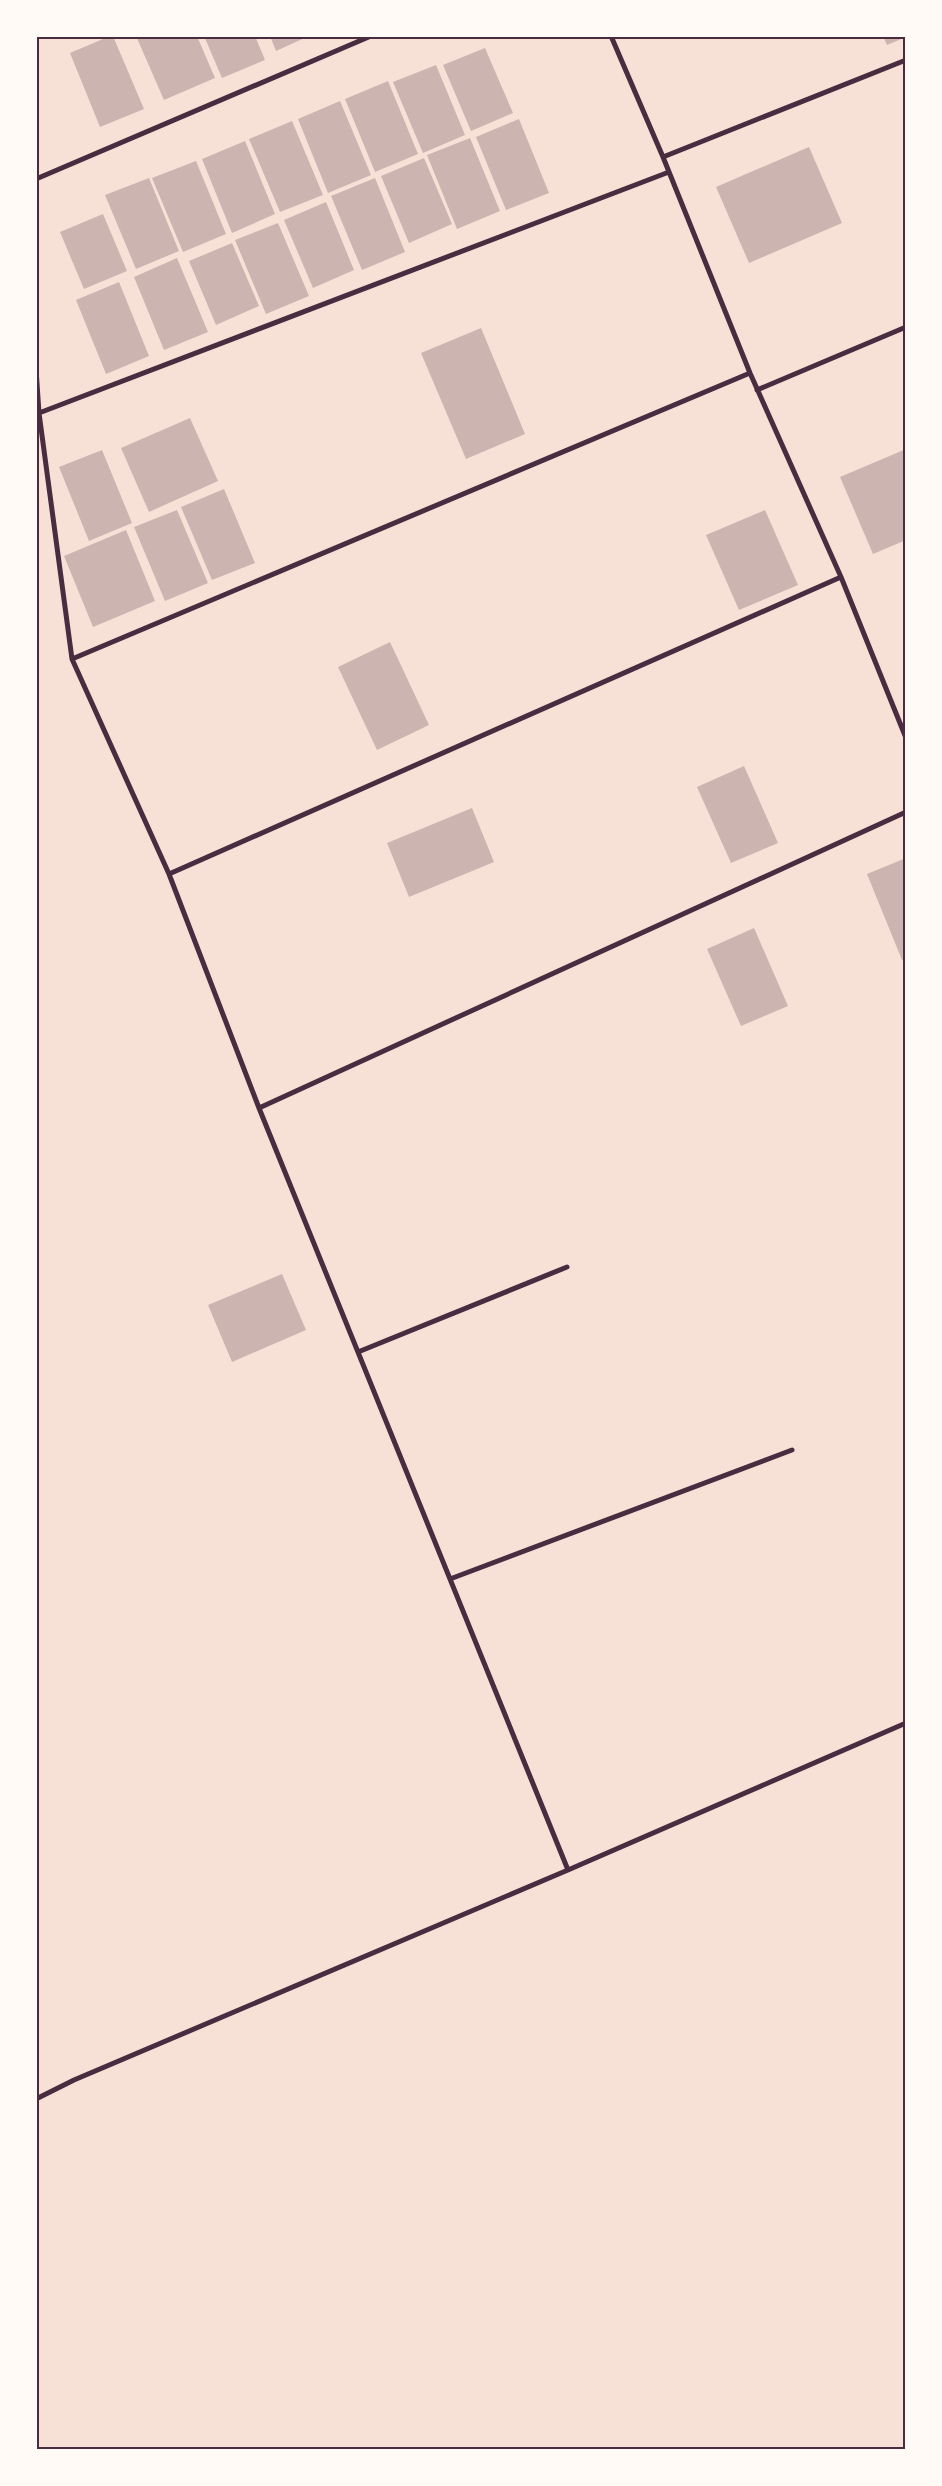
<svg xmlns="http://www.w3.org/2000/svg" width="942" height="2486" font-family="Jost,sans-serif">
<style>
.building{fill:#ccb4b1}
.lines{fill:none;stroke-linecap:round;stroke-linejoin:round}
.minor{stroke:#4a2c40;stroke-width:5}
.neatline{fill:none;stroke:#4a2c40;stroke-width:2}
</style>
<rect width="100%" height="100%" fill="#f7e1d7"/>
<path class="building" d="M 110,36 L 113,36 L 144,109 L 100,127 L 70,53 Z
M 136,36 L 197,36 L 215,78 L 164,100 Z
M 204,36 L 255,36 L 265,60 L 222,78 Z
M 270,36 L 309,36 L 276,51 Z
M 883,36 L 906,36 L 906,37 L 887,45 Z
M 485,48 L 513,113 L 471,131 L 443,65 Z
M 436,65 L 465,135 L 423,153 L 393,82 Z
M 388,81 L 418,154 L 375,172 L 345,99 Z
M 340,101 L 371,175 L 328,193 L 298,119 Z
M 519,119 L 549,193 L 506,210 L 476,137 Z
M 292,121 L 323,195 L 280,212 L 249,139 Z
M 470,138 L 500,211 L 457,229 L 427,155 Z
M 245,141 L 275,214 L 232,233 L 202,159 Z
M 809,147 L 842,223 L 749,263 L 716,187 Z
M 424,158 L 452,224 L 409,243 L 381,176 Z
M 196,161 L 226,234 L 183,252 L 152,178 Z
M 149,178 L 179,251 L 136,269 L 105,195 Z
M 375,178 L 405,252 L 362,270 L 331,196 Z
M 326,202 L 354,270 L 313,288 L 284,220 Z
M 103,214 L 127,271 L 84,289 L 60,232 Z
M 278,223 L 309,296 L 266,314 L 235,240 Z
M 232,243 L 259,306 L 216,325 L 189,261 Z
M 177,258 L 208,332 L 164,350 L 134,277 Z
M 119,282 L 149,356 L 106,374 L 76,300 Z
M 481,328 L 525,434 L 466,459 L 421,353 Z
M 190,418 L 218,481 L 149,512 L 121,448 Z
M 906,449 L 906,540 L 873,554 L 840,477 Z
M 102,450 L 132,523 L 89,541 L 59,467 Z
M 224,489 L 255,563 L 212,580 L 181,507 Z
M 177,510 L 208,583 L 165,601 L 134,527 Z
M 765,510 L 798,585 L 739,610 L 706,535 Z
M 126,530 L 155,601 L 93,627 L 64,556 Z
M 390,642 L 429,725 L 377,750 L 338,667 Z
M 744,766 L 778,843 L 731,863 L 697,787 Z
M 472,808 L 494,862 L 409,897 L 387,843 Z
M 906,858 L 906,958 L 902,960 L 867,874 Z
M 754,928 L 788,1006 L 741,1026 L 707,949 Z
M 282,1274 L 306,1330 L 232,1362 L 208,1305 Z"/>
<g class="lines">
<path class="minor" d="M 611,36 L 663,157 L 750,373 L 841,577 L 906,738
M 663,157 L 906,60
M 36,179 L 371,36
M 36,369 L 39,413 L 72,659 L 169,874 L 259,1108 L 568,1870
M 757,390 L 906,327
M 39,413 L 669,172
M 72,659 L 750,373
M 169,874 L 841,577
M 259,1108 L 906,812
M 358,1352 L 567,1267
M 450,1579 L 792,1450
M 36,2099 L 74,2080 L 568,1870 L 906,1723"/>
</g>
<rect width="942" height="2486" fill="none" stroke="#fffaf5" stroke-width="75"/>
<rect x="38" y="38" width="866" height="2410" class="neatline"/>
</svg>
